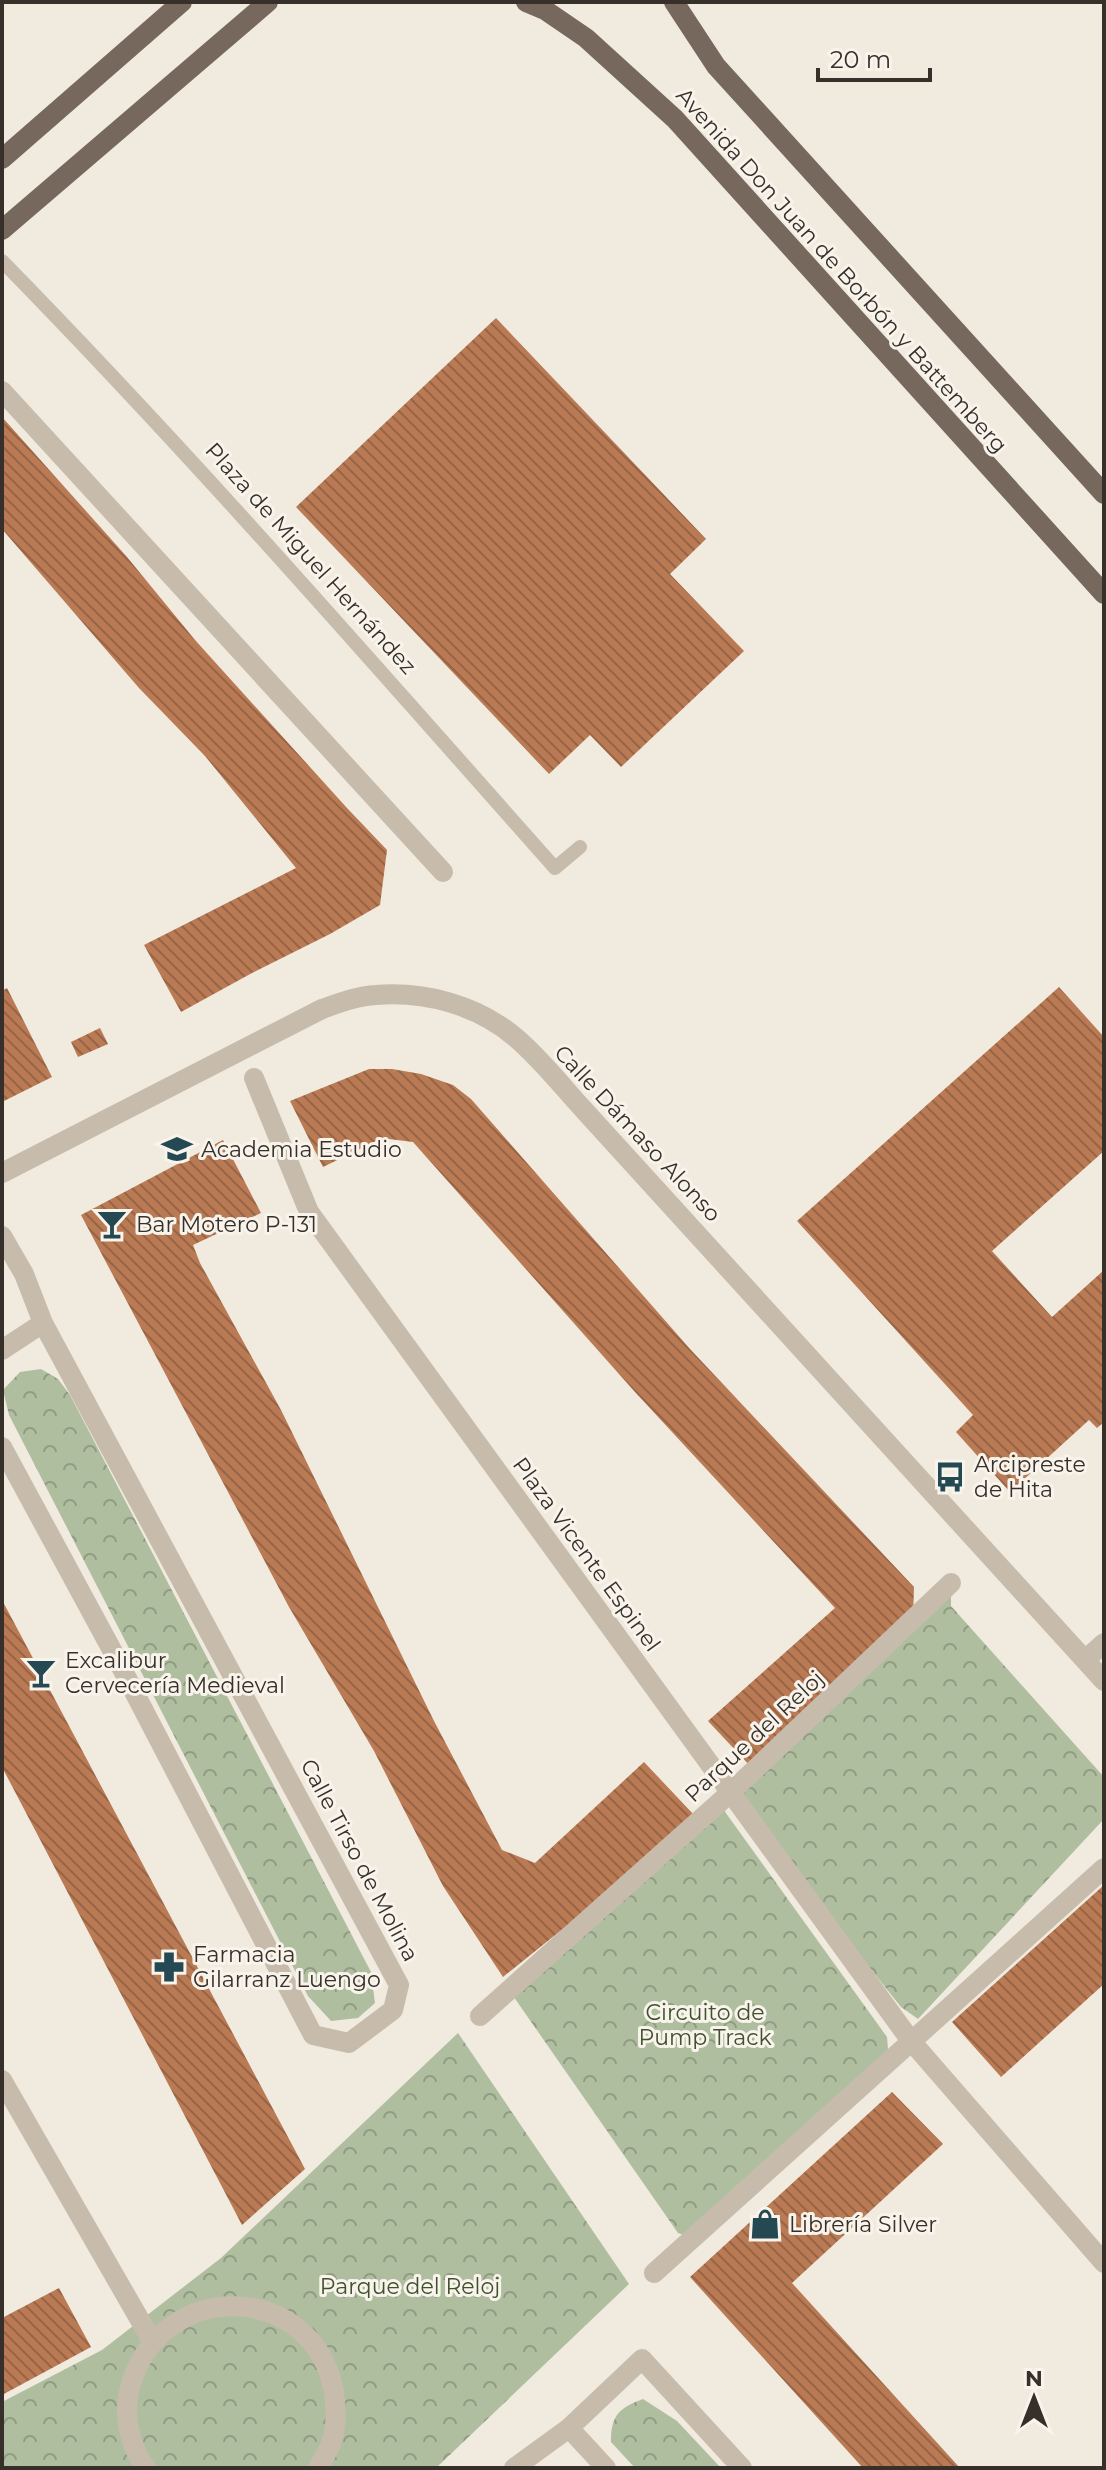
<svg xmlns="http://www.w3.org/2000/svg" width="1106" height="2470" font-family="Montserrat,sans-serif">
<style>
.forest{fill:url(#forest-crowns)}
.building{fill:url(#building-back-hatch)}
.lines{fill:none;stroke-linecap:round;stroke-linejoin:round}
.lane{stroke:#c7bcac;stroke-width:14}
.street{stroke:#c7bcac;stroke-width:20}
.primary{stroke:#76685d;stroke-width:20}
.labels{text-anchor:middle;stroke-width:6;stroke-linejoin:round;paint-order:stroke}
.street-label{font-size:22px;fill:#362f2a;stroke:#f8f4eb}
.poi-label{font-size:22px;fill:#362f2a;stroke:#f8f4eb;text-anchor:start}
.park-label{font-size:22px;fill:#415130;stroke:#f8f4eb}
</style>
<defs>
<pattern id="forest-crowns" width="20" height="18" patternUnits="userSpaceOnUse" patternTransform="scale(2)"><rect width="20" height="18" fill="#b0bea0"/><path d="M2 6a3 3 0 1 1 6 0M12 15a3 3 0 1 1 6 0" fill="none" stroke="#909b83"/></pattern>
<pattern id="building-back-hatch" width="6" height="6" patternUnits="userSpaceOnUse" patternTransform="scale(2)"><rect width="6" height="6" fill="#b97a54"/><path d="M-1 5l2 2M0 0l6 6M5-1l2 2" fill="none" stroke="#976446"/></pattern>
</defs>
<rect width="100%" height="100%" fill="#f0eadf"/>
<path class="forest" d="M 41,1369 L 58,1379 L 70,1395 L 371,1972 L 375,2003 L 358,2018 L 331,2021 L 308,1996 L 9,1415 L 3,1390 L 20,1372 Z
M 951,1583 L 951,1606 L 1104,1777 L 1104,1819 L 918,2019 L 901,2007 L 730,1793 Z
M 723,1809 L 887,2037 L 889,2061 L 693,2238 L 678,2233 L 509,1990 Z
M 458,2033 L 629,2284 L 436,2468 L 2,2468 L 2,2402 L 102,2350 L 221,2258 Z
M 643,2399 L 677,2421 L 721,2468 L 635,2468 L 611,2442 C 611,2415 619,2408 643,2399 Z"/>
<path class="building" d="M 496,318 L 706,539 L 670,574 L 744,651 L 621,767 L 590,735 L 549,774 L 296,507 Z
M 2,417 L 127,557 L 195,640 L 347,808 L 387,850 L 380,905 L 330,934 L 252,973 L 181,1012 L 144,945 L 296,868 L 205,756 L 139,688 L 2,529 Z
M 1059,987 L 1104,1037 L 1104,1151 L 992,1251 L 1052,1317 L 1104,1270 L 1104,1422 L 1097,1428 L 1089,1420 L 1010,1492 L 956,1432 L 973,1415 L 797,1221 Z
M 7,988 L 52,1077 L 2,1102 L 2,991 Z
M 100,1028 L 108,1044 L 78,1057 L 71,1042 Z
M 369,1069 L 392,1069 L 421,1074 L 453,1085 L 471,1099 L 690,1349 L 914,1587 L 913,1617 L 752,1768 L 708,1721 L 835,1608 L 635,1392 L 413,1142 L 389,1139 L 376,1141 L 323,1167 L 290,1101 Z
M 223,1140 L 261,1213 L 193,1245 L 200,1263 L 281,1410 L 434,1721 L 502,1850 L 535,1863 L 644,1762 L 695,1816 L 600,1899 L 503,1977 L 443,1886 L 374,1751 L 289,1607 L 81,1215 Z
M 2,1600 L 305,2169 L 242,2225 L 2,1767 Z
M 1104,1885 L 1104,1984 L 1001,2077 L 952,2022 Z
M 892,2092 L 943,2144 L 792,2283 L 960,2468 L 863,2468 L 690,2277 Z
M 59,2288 L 91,2347 L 2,2395 L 2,2318 Z"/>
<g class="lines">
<path class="lane" d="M 2,261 C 194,457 373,663 555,868 L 580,847"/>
<path class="street" d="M 2,391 L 443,872
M 254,1078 L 309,1212 L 911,2041 L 1104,2263
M 2,1173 L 322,1009 C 339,1003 357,996 376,995 C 425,991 477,1005 515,1037 C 540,1058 561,1085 583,1109 L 1104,1681
M 2,1236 L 24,1274 L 43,1323 L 399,1985 L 393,2010 L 349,2043 L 313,2035 L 119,1663 L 2,1447
M 2,1350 L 43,1323
M 1085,1660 L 1104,1643
M 480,2016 L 730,1793 L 951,1583
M 2,2080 L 152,2341
M 654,2273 L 1104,1868
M 146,2468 C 129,2446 123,2414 130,2387 C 161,2276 314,2281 334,2392 C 336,2408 337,2425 332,2441 C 329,2450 323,2459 318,2468
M 514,2468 L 569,2428
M 606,2468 L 569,2428 L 642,2359 L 742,2468"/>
<path class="primary" d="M 526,2 L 545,10 L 586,38 L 675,119 L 1104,594
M 674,2 L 716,66 L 1104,494
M 2,159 L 182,2
M 2,230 L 268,2"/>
</g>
<defs>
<g id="school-bare" transform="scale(2.4)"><path d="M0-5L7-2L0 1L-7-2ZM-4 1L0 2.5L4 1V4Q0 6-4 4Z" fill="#244953" stroke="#f8f4eb" stroke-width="2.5" paint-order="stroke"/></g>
<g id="bar-bare" transform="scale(2.4)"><path d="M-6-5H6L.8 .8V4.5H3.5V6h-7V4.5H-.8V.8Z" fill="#244953" stroke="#f8f4eb" stroke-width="2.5" paint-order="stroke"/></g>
<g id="bus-bare" transform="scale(2.4)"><path d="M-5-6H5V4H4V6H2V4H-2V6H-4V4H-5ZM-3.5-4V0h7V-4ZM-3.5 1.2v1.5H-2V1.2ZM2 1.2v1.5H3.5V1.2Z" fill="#244953" stroke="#f8f4eb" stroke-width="2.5" paint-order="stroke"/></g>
<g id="pharmacy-bare" transform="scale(2.4)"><path d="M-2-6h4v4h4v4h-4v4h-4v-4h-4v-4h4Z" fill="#244953" stroke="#f8f4eb" stroke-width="2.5" paint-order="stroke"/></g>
<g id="shop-bare" transform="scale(2.4)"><path d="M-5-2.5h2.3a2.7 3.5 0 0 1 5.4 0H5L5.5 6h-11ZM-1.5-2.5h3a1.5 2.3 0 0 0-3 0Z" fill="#244953" stroke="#f8f4eb" stroke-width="2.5" paint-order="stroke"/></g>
</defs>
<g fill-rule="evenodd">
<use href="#school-bare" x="177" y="1149"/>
<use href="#bar-bare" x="112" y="1224"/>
<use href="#bus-bare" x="950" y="1477"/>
<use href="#bar-bare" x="41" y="1673"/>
<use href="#pharmacy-bare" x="169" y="1967"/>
<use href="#shop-bare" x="765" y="2224"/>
</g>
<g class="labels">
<g class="street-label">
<text transform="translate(842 270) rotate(48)" y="8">Avenida Don Juan de Borbón y Battemberg</text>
<text transform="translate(311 558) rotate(48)" y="8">Plaza de Miguel Hernández</text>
<text transform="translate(638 1133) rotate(47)" y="8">Calle Dámaso Alonso</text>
<text transform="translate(587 1554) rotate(54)" y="8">Plaza Vicente Espinel</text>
<text transform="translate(754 1736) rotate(-43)" y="8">Parque del Reloj</text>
<text transform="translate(360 1860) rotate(62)" y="8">Calle Tirso de Molina</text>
</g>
<g class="poi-label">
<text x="201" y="1157">Academia Estudio</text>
<text x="136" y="1232">Bar Motero P-131</text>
<text x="974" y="1472">Arcipreste<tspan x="974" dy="25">de Hita</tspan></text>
<text x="65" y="1668">Excalibur<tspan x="65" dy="25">Cervecería Medieval</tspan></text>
<text x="193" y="1962">Farmacia<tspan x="193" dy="25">Gilarranz Luengo</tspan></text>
<text x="789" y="2232">Librería Silver</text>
</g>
<g class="park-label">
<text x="705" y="2020">Circuito de<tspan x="705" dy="25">Pump Track</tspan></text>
<text x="410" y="2294">Parque del Reloj</text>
</g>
</g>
<rect width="1106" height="2470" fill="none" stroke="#362f2a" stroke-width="8"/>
<g transform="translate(1034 2398)" stroke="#f8f4eb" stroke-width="6" paint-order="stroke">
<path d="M0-6L14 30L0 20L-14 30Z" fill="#362f2a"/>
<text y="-12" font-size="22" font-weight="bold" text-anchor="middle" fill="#362f2a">N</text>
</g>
<path d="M818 68v12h112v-12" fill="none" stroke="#362f2a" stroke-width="4"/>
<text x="830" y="68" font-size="24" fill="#362f2a" stroke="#f8f4eb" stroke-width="6" paint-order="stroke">20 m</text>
</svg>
